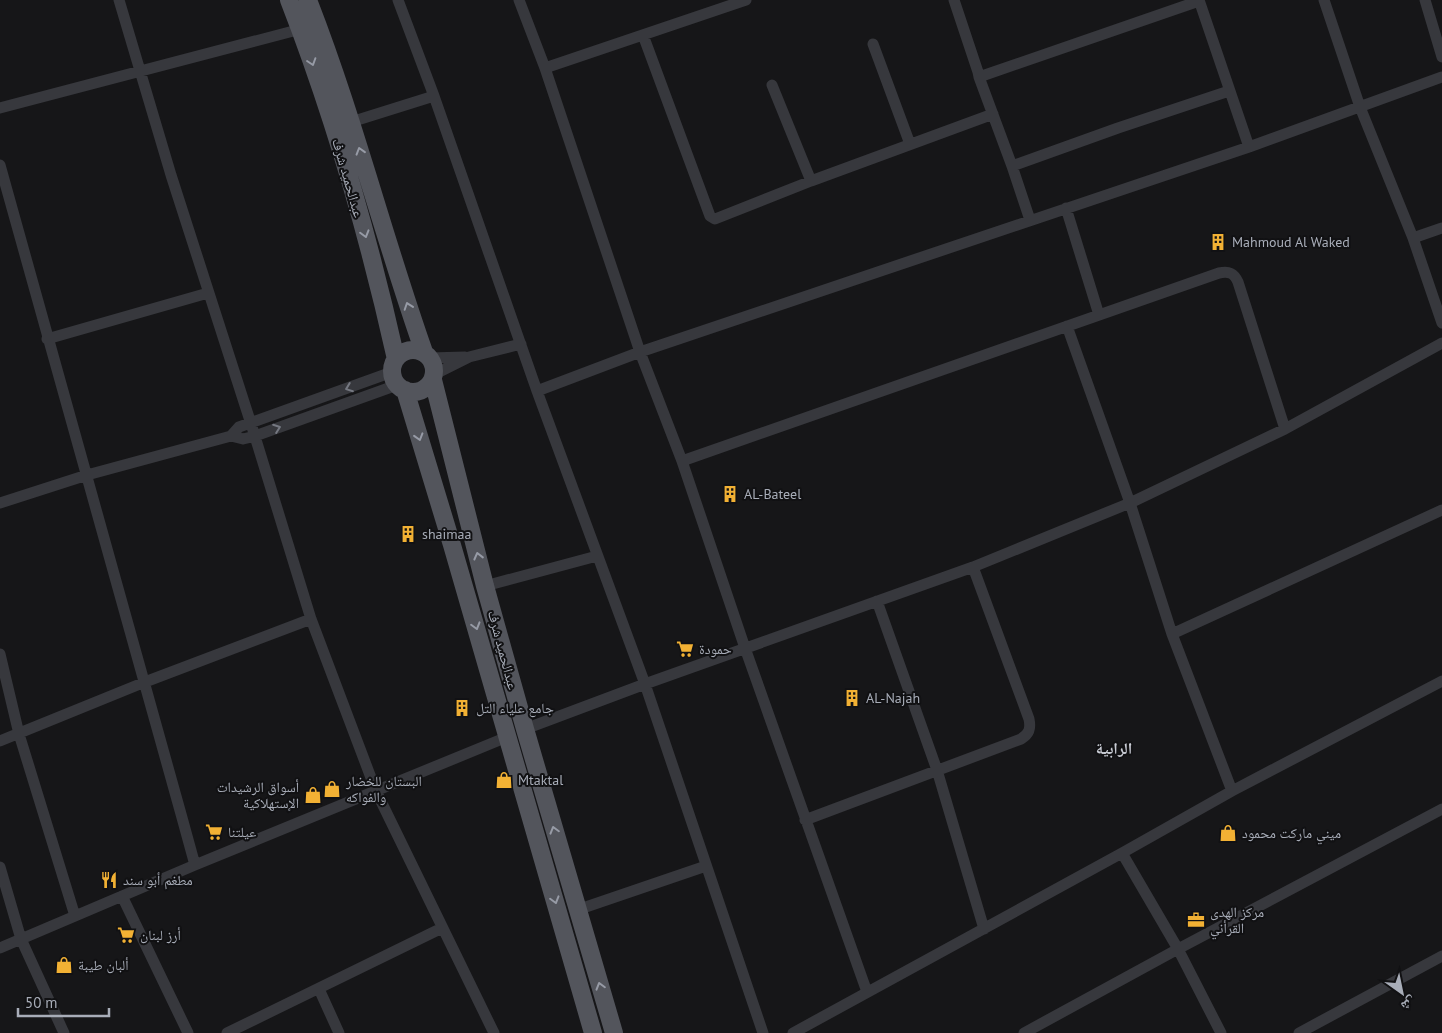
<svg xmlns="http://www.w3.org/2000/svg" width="1442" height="1033" font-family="'PT Sans','Noto Naskh Arabic',sans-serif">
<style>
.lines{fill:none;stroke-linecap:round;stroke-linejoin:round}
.street{stroke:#37383d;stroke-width:11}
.primary{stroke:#53555c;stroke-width:18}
.oneway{stroke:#979ba6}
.oneway2{stroke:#757881}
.labels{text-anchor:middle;stroke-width:4;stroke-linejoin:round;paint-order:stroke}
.street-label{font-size:14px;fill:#a8adb8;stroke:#111113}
.poi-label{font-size:14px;fill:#a8adb8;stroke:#111113;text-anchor:start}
.quarter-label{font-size:16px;font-weight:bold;fill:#c9ccd4;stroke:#111113}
</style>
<rect width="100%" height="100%" fill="#161618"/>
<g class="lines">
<path class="street" d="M 119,0 L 171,175 L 253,430 L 311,619 L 376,791 L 494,1033
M 398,0 L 434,96 L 537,391 L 645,684 L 763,1033
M 519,0 L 545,68 L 640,352 L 682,461 L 745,648 L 867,992
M 954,0 L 978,72 L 979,77 L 1012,166 L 1030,220
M 1199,0 L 1249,147
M 1324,0 L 1360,107 L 1413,238 L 1442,323
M 1425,0 L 1442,57
M 643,35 L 710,216 L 715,219 L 811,181 L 993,114
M 873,44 L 910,144
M 545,68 L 746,0
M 979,77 L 1199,1
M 772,85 L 811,181
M 0,108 L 301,29
M 351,122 L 434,96
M 0,165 C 63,398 131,631 195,865
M 1012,166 L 1118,128 L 1229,91
M 1066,208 L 1099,315
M 1413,238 L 1442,228
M 1067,326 L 1130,503 L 1172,634 L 1232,791
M 47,339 L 208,293
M 430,358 L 465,357
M 435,374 L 469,357 L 521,344
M 537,391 L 640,352 L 1249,147 L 1442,77
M 231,436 L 243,439 L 255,436 L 397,385
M 682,461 L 1219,273 C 1229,271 1234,273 1238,282 L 1285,429
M 0,503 L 87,475 L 231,436 L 239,427 L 392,372
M 485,586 L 597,556
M 877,601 L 937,770 L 984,929
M 1172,634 L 1442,510
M 0,654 L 19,734 L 75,916
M 525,729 L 645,684 L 973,567 L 1130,503 L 1285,429 L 1442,343
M 0,741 L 145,682 L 311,619
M 805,820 L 1021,739 C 1029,734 1031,729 1029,719 L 973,567
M 1122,853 L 1178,949 L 1221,1033
M 0,867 L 21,939 L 64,1033
M 122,896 L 188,1033
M 577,910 L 706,866
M 0,948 L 195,865 L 507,737
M 319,989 L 339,1033
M 227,1033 L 442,928
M 793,1033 L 1122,853 L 1232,791 L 1442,681
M 1024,1033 L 1178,949 L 1442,809
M 1299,1033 L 1442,956"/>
<path class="primary" d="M 289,0 C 334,116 369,238 396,359
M 308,0 C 353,115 383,236 424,352
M392 371a21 21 0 1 1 42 0a21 21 0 1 1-42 0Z
M 433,380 L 485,586 L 525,729 L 614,1033
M 405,390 L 452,545 L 593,1033"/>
</g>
<defs><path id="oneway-chevron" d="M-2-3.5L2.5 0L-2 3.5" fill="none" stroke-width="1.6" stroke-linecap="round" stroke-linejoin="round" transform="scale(1.25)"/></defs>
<g class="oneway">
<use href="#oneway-chevron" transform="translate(312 62) rotate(72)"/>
<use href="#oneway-chevron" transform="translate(360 151) rotate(-107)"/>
<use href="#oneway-chevron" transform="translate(365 234) rotate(74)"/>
<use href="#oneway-chevron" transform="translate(408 306) rotate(-109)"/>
<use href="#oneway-chevron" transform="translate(419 437) rotate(73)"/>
<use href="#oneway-chevron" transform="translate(478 556) rotate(-104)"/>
<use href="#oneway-chevron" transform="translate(476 626) rotate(74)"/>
<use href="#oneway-chevron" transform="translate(554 830) rotate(-106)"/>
<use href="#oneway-chevron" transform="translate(555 900) rotate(74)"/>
<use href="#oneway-chevron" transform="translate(600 986) rotate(-106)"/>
</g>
<g class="oneway2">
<use href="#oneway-chevron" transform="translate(349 388) rotate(159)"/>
<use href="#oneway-chevron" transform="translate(277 428) rotate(-20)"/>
</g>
<defs>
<g id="building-bare" transform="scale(1.35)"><path d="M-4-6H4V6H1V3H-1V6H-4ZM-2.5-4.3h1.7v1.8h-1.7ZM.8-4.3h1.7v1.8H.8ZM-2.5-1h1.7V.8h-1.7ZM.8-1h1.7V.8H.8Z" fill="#f2b134" stroke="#111113" stroke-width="2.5" paint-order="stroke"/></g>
<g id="supermarket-bare" transform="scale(1.35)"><path d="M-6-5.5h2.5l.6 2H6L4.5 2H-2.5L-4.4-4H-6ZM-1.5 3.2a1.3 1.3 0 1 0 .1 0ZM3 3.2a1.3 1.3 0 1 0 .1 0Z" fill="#f2b134" stroke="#111113" stroke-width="2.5" paint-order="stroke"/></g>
<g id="shop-bare" transform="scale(1.35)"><path d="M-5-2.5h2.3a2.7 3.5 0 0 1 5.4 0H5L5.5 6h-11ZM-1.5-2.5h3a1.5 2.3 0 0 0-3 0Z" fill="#f2b134" stroke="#111113" stroke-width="2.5" paint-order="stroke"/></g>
<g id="restaurant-bare" transform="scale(1.35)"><path d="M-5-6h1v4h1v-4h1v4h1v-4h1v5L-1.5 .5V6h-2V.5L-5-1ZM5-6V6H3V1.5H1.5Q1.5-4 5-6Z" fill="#f2b134" stroke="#111113" stroke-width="2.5" paint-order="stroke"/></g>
<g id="office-bare" transform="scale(1.35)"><path d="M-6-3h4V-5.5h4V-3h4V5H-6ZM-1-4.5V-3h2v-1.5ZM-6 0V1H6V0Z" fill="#f2b134" stroke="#111113" stroke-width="2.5" paint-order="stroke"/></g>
</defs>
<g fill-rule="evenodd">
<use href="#building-bare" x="1218" y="242"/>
<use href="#building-bare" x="730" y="494"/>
<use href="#building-bare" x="408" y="534"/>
<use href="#supermarket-bare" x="685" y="649"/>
<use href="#building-bare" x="852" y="698"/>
<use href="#building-bare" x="462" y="708"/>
<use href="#shop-bare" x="504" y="780"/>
<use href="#shop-bare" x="332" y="789"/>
<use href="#shop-bare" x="313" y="795"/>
<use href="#supermarket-bare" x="214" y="832"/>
<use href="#shop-bare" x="1228" y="833"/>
<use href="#restaurant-bare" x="109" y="880"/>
<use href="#office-bare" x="1196" y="920"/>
<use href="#supermarket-bare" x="126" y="935"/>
<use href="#shop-bare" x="64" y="965"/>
</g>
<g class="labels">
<g class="street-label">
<text transform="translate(348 178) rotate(74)" y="5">عبدالحميد شرف</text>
<text transform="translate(503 650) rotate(75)" y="5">عبدالحميد شرف</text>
</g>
<g class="poi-label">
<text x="1232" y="247">Mahmoud Al Waked</text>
<text x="744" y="499">AL-Bateel</text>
<text x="422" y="539">shaimaa</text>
<text x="699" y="654">حمودة</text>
<text x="866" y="703">AL-Najah</text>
<text x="476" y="713">جامع علياء التل</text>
<text x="518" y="785">Mtaktal</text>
<text x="346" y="786">البستان للخضار<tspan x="346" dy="16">والفواكه</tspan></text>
<text x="299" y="792" text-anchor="end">أسواق الرشيدات<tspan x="299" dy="16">الإستهلاكية</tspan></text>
<text x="228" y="837">عيلتنا</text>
<text x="1242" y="838">ميني ماركت محمود</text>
<text x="123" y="885">مطغم أبو سند</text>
<text x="1210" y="917">مركز الهدى<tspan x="1210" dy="16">القرأني</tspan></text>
<text x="140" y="940">أرز لبنان</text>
<text x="78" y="970">ألبان طيبة</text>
</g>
<g class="quarter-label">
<text x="1114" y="754">الرابية</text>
</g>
</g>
<g transform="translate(1402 993) rotate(147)" stroke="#111113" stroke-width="4" paint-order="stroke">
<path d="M0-4L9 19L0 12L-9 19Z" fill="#a8adb8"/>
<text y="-8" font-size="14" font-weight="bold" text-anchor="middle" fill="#a8adb8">ش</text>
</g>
<path d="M18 1008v8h91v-8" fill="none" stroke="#a8adb8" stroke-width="2.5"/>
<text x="25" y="1008" font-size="15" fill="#a8adb8" stroke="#111113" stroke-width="4" paint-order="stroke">50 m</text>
</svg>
